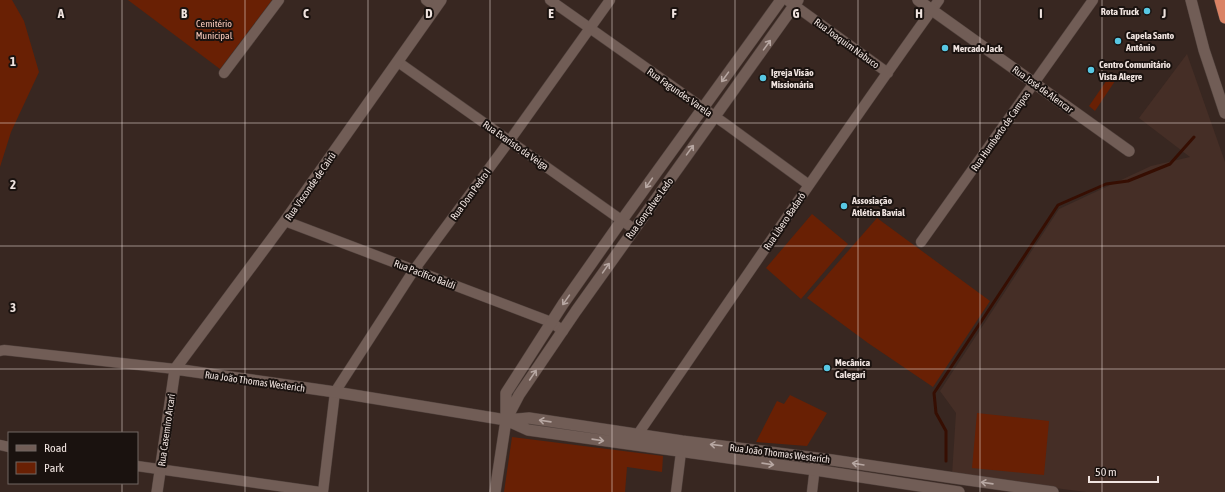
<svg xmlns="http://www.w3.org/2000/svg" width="1225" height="492" font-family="'Asap Condensed',sans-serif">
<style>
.built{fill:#452e26}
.green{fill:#692004}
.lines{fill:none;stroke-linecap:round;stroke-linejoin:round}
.stream{stroke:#360e02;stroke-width:3}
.minor-casing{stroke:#51423d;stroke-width:11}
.tertiary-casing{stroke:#51423d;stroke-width:12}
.trunk-casing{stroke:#51423d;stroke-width:12}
.minor{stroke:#715d56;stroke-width:10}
.tertiary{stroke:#715d56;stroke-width:11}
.trunk{stroke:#da8264;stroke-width:11}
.oneway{stroke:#b7a7a2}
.grid{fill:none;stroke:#f0e4e0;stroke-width:1;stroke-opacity:0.55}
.poi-dot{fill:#58c8e4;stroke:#1a120f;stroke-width:1.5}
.labels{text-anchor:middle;stroke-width:4;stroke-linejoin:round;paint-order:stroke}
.poi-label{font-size:10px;font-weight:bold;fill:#f0e4e0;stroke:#1a120f;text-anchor:start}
.park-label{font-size:10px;fill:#f9cabb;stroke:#1a120f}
.street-label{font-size:10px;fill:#f0e4e0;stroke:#1a120f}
.grid-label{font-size:13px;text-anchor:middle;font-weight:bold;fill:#f0e4e0;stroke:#1a120f;stroke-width:4;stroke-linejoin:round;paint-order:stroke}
</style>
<rect width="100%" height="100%" fill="#382721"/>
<path class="built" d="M 1187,54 L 1225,162 L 1225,492 L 1086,492 L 952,475 L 956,413 L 940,391 L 1059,209 L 1151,166 L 1190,157 L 1139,118 Z"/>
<path class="green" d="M 0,0 L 12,0 L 24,21 L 39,72 L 11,132 L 0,167 Z
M 128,0 L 272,0 L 220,69 Z
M 1109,77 L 1115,81 L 1095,111 L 1089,106 Z
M 812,214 L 848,244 L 801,299 L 766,268 Z
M 877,218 L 990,301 L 933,387 L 868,343 L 807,298 Z
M 790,395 L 827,413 L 807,446 L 756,442 L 777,401 L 784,404 Z
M 977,413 L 1049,421 L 1044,475 L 972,468 Z
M 512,437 L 663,456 L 662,472 L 627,467 L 625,492 L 504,492 Z"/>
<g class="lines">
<path class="stream" d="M 946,461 L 946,431 L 936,413 L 934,393 L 1058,205 L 1106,184 L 1128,181 L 1170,164 L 1194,137"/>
<g class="minor-casing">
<path id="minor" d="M 426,0 L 436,7
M 550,0 L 727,125 L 809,185
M 787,0 L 888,73
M 398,62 L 634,229
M 224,73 L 279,0
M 285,221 L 551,322 L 563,331
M 921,242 L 1093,0
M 0,351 L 4,350 L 175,369
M 637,441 L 638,434 C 738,289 836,143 939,0
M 0,445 L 9,447
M 137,466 L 320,492
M 323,492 L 335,392 L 414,270 L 510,140 L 610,0
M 676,492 L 682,444
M 812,492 L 816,458"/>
</g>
<g class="tertiary-casing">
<path id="tertiary" d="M 918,0 L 1129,151
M 1191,0 L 1204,50 L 1225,113
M 175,369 L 335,392 L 506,420 L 529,418 L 682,441 L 832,460 L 954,478 L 1053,492
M 507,418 L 519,395 L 576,311 L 798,0
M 506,420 L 528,430 L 815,470 L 959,492
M 157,492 L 175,369 L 285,221 L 441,0
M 495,492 L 506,420 L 506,393 L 563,304 L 622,220 L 781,0"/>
</g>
<g class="trunk-casing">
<path id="trunk" d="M 1220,0 L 1225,18"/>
</g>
<use href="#minor" class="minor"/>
<use href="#tertiary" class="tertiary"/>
<use href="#trunk" class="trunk"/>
</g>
<defs><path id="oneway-shaft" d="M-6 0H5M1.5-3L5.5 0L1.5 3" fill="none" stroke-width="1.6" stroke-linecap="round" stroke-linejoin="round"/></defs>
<g class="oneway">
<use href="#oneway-shaft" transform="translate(767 45) rotate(-54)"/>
<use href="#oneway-shaft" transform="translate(725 77) rotate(126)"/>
<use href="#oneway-shaft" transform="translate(690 150) rotate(-54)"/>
<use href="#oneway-shaft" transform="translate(649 183) rotate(125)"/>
<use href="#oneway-shaft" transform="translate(606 268) rotate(-55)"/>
<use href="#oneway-shaft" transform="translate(566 300) rotate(125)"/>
<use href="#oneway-shaft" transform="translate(533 375) rotate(-56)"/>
<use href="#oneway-shaft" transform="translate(545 421) rotate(-172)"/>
<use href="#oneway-shaft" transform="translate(598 440) rotate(8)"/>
<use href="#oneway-shaft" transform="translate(716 445) rotate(-173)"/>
<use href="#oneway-shaft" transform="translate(768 464) rotate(8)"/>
<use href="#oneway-shaft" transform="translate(858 464) rotate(-171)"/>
<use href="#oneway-shaft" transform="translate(987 483) rotate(-172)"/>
</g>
<path class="grid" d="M 122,0 L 122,433M 245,0 L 245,492M 368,0 L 368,492M 490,0 L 490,492M 612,0 L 612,492M 735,0 L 735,492M 858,0 L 858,492M 980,0 L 980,492M 1102,0 L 1102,492M 0,123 L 1225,123M 0,246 L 1225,246M 0,369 L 1225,369M 122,483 L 122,492"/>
<g class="poi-dot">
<circle cx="1147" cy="11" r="4"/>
<circle cx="1118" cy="41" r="4"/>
<circle cx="945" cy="48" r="4"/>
<circle cx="1091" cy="70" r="4"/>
<circle cx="763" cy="78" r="4"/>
<circle cx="844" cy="206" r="4"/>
<circle cx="827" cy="368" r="4"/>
</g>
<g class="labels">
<g class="poi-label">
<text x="1139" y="15" text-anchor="end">Rota Truck</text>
<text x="1126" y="39">Capela Santo<tspan x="1126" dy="12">Antônio</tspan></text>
<text x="953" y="52">Mercado Jack</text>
<text x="1099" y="68">Centro Comunitário<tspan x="1099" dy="12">Vista Alegre</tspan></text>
<text x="771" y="76">Igreja Visão<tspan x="771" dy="12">Missionária</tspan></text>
<text x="852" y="204">Assosiação<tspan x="852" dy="12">Atlética Bavial</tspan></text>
<text x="835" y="366">Mecânica<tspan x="835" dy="12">Calegari</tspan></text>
</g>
<g class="park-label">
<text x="214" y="27">Cemitério<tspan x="214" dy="12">Municipal</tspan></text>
</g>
<g class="street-label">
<text transform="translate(847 43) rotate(36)" y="4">Rua Joaquim Nabuco</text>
<text transform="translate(1043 89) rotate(36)" y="4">Rua José de Alencar</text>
<text transform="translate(680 92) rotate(35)" y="4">Rua Fagundes Varela</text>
<text transform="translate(1000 131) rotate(-55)" y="4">Rua Humberto de Campos</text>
<text transform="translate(516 145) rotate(35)" y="4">Rua Evaristo da Veiga</text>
<text transform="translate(310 186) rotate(-55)" y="4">Rua Visconde de Cairú</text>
<text transform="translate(470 194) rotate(-54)" y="4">Rua Dom Pedro I</text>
<text transform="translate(649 208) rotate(-54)" y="4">Rua Gonçalves Ledo</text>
<text transform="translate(784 221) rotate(-56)" y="4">Rua Libero Badaró</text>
<text transform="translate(425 274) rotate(21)" y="4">Rua Pacífico Baldi</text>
<text transform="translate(255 381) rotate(8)" y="4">Rua João Thomas Westerich</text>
<text transform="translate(166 430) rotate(-82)" y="4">Rua Casemiro Arcari</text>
<text transform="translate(780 453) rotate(7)" y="4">Rua João Thomas Westerich</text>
</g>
</g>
<g class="grid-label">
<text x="61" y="18">A</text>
<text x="184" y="18">B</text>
<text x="306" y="18">C</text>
<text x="429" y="18">D</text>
<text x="551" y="18">E</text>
<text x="674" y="18">F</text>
<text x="796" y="18">G</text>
<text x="919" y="18">H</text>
<text x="1041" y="18">I</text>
<text x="1164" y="18">J</text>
<text x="13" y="66">1</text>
<text x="13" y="189">2</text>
<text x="13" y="312">3</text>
</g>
<rect x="8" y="432" width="130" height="52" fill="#1a120f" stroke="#706663"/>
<rect x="16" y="445" width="20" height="6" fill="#715d56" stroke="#706663"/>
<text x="44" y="452" font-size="12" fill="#f0e4e0">Road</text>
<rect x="16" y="462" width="20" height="12" fill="#692004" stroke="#706663"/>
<text x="44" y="472" font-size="12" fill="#f0e4e0">Park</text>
<path d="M1089 476v6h69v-6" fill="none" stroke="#f0e4e0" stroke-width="2"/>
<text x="1095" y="476" font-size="12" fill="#f0e4e0" stroke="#1a120f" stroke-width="3" paint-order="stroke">50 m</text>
</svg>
